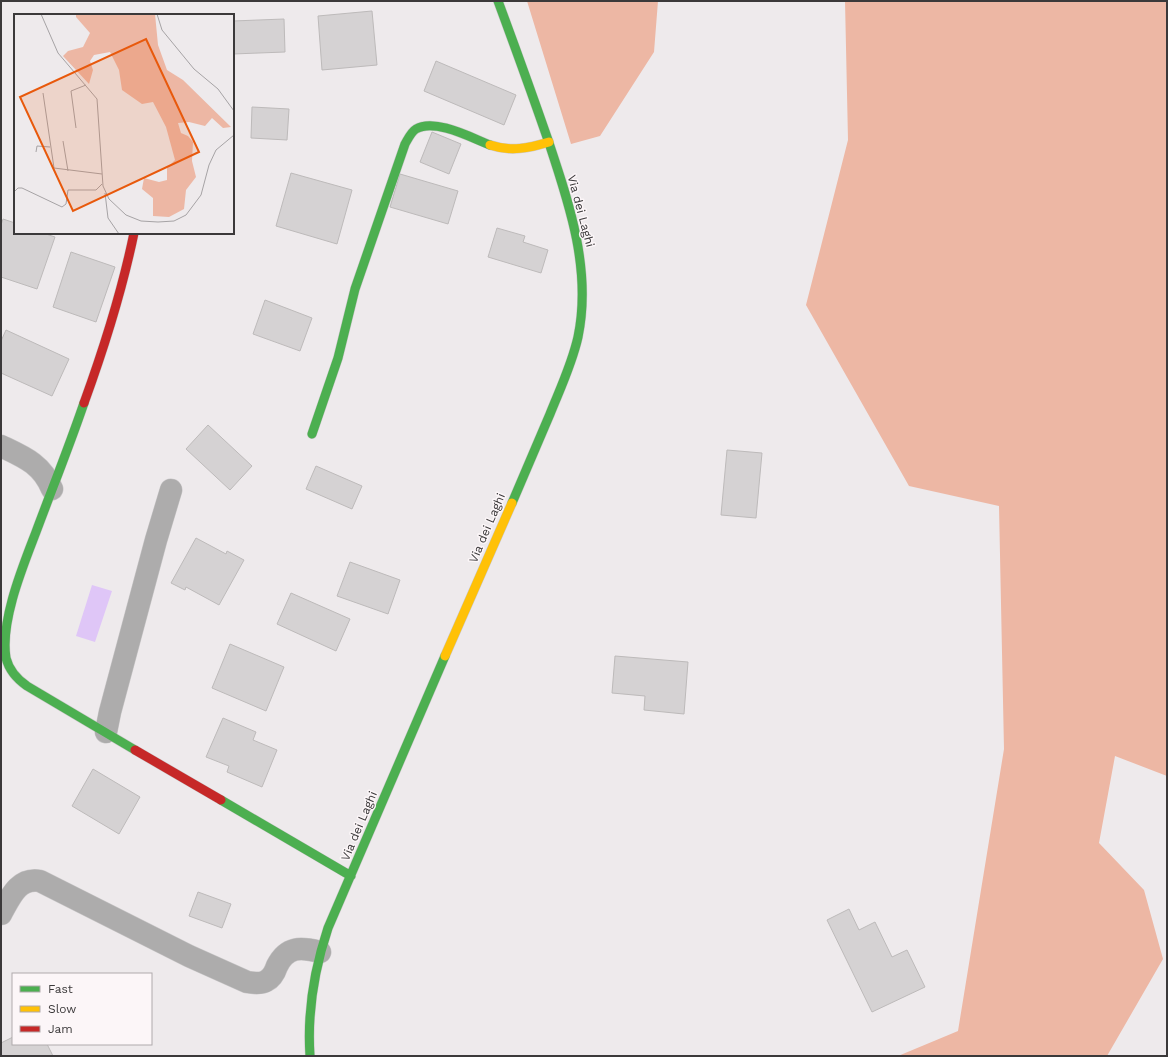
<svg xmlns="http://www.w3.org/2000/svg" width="1168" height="1057" font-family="'Work Sans',sans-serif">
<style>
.forest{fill:#edb7a4}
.water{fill:#dfc6f7}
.building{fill:#d5d2d3;stroke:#bdbaba}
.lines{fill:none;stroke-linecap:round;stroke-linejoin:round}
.street-casing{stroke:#c9c7c8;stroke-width:23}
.fast-casing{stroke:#c9c7c8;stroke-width:10}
.slow-casing{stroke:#c9c7c8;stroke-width:10}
.jam-casing{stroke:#c9c7c8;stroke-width:10}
.street{stroke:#adacac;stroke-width:22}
.fast{stroke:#4caf50;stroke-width:9}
.slow{stroke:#ffc107;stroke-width:9}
.jam{stroke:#c62828;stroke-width:9}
.labels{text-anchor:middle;stroke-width:3;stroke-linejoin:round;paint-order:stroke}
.street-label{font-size:12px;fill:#3b393a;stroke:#fcf6f8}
.inset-road{fill:none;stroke:#a6a3a5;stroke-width:1}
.view{fill:#e8590c;fill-opacity:0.15;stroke:#e8590c;stroke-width:2}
.inset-edge{fill:none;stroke:#3b393a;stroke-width:2}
</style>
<rect width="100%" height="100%" fill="#eeeaec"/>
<path class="forest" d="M 527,1 L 658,1 L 654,52 L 600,136 L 571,144 Z
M 845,1 L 1167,1 L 1167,776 L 1115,756 L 1099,843 L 1144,890 L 1163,959 L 1107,1056 L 898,1056 L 958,1031 L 1004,749 L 999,506 L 909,486 L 806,305 L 848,140 Z"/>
<path class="water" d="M 92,585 L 112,591 L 95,642 L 76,636 Z"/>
<path class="building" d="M 372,11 L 377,65 L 322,70 L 318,16 Z
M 284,19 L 285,52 L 233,54 L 233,21 Z
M 436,61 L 516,95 L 504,125 L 424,91 Z
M 252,107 L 289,109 L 287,140 L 251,138 Z
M 432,132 L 461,144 L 449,174 L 420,162 Z
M 291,173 L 352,190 L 337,244 L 276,226 Z
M 400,174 L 458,191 L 448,224 L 390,207 Z
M 3,219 L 15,223 L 15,233 L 43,233 L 55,237 L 37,289 L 1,277 L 1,225 Z
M 497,228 L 525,236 L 523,242 L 548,250 L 541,273 L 488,257 Z
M 71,252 L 115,267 L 96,322 L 53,307 Z
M 265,300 L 312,318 L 300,351 L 253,334 Z
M 6,330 L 69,359 L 52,396 L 1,373 L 1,341 Z
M 208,425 L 252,466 L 230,490 L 186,449 Z
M 727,450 L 762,453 L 756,518 L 721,515 Z
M 316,466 L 362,486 L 352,509 L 306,489 Z
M 196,538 L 226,554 L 227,551 L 244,560 L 219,605 L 186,587 L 185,590 L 171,583 Z
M 350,562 L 400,580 L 388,614 L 337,596 Z
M 291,593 L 350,619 L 336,651 L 277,624 Z
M 230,644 L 284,667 L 266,711 L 212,688 Z
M 615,656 L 688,662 L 684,714 L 644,710 L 645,696 L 612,693 Z
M 223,718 L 256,732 L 253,740 L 277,750 L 262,787 L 227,772 L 229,766 L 206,757 Z
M 93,769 L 140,797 L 119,834 L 72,806 Z
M 198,892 L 231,904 L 222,928 L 189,916 Z
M 849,909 L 859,930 L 875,922 L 892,957 L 907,950 L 925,987 L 872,1012 L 827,920 Z
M 13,1037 L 13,1044 L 47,1044 L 53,1056 L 1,1056 L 1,1043 Z"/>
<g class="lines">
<g class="street-casing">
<path id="street" d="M 1,446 C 24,457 42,464 52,489
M 106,732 L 110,712 L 156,540 L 171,490
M 1,914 C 10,898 18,877 40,881 L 189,956 L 247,982 C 253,983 261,984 266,981 C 272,978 275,972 277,966 C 287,946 301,947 320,952"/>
</g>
<g class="fast-casing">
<path id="fast" d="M 498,1 C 515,47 532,94 548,140 C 569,203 592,270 578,337 C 572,364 560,389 550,414 C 537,444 525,473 512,503
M 84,403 C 69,447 52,489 36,532 C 23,566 0,621 6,658 C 9,670 17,679 27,686 L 135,750
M 312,434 L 338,358 L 355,289 L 405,144 C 408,139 411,132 416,129 C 435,118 472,138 490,145
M 221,800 L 351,876
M 310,1056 C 307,1011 314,970 328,928 L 445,656"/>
</g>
<g class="slow-casing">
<path id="slow" d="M 490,145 C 511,152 529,148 549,142
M 445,656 L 512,503"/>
</g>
<g class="jam-casing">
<path id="jam" d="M 84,403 C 104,348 122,291 134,233
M 135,750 L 221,800"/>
</g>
<use href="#street" class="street"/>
<use href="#fast" class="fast"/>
<use href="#slow" class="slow"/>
<use href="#jam" class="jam"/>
</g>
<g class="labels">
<g class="street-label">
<text transform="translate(581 211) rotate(75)" y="4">Via dei Laghi</text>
<text transform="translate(487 528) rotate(-67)" y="4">Via dei Laghi</text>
<text transform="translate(359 826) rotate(-67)" y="4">Via dei Laghi</text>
</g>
</g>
<g transform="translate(14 14)">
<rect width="220" height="220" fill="#eeeaec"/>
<path d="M 62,0 L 141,0 L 144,31 L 153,56 L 169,66 L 217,113 L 209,114 L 198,104 L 191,112 L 175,108 L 164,109 L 167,119 L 174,122 L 179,128 L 178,147 L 182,163 L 172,176 L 170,195 L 155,203 L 139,202 L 139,184 L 128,175 L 130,164 L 145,168 L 153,166 L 153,154 L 161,146 L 152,113 L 139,88 L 128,90 L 108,76 L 105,56 L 96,38 L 80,41 L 76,47 L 79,56 L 75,70 L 49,42 L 54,37 L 69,33 L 76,19 L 62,3 Z" fill="#edb7a4"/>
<path class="inset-road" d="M 27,0 L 44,39 L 83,85 L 89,172 L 95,185 L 112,201 L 127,207 L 144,208 L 160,207 L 172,201 L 187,181 L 195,151 L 202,136 L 220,121M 143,0 L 148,16 L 180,55 L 204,75 L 220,97M 29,79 L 40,154 L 88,160M 62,114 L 57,77 L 72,71M 49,127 L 54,157M 22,138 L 23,132 L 36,133M 0,178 L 4,174 L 8,174 L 48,193 L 52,190 L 54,176 L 82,176 L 88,170M 91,179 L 94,204 L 105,220"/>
<path class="view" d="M 132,25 L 185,138 L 59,197 L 6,83 Z"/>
<rect width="220" height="220" class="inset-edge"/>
</g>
<rect width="1168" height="1057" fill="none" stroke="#3b393a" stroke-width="4"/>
<rect x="12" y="973" width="140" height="72" fill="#fcf6f8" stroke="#afaaac"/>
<rect x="20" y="986" width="20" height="6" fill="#4caf50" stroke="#afaaac"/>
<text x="48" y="993" font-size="12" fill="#3b393a">Fast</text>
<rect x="20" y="1006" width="20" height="6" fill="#ffc107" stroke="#afaaac"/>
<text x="48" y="1013" font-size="12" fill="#3b393a">Slow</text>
<rect x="20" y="1026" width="20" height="6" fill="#c62828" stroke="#afaaac"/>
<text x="48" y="1033" font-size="12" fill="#3b393a">Jam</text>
</svg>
